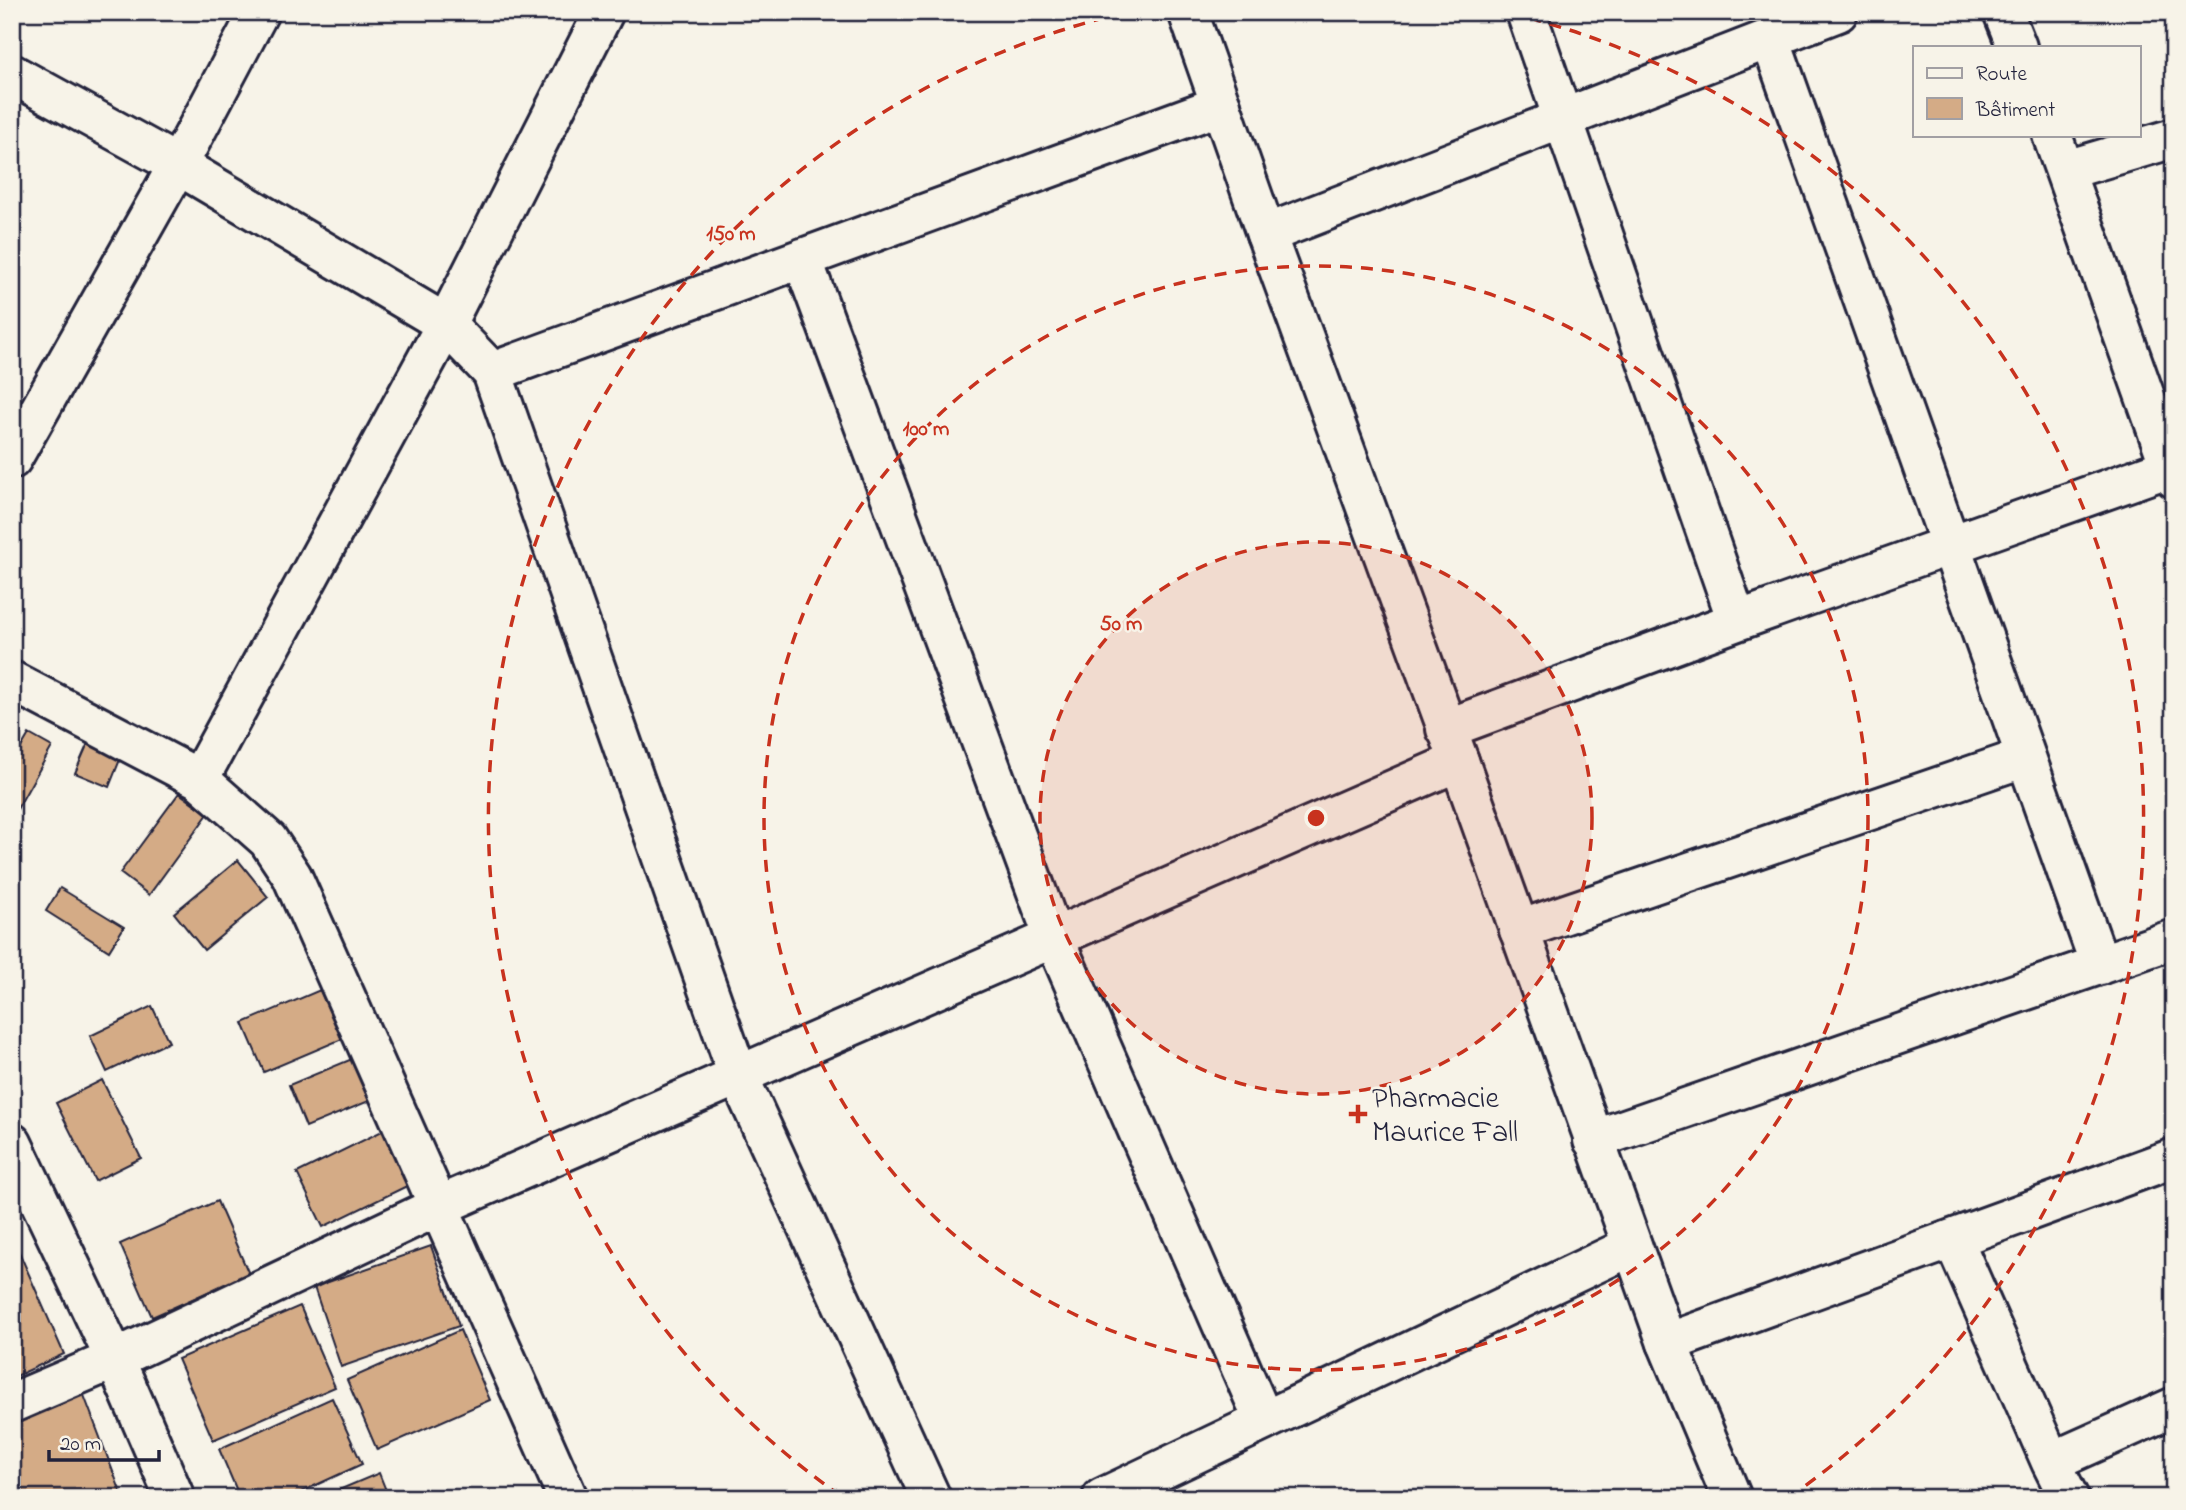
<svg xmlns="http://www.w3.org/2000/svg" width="2186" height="1510" font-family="'Indie Flower',sans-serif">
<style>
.building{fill:#d4ab86;stroke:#22223b;stroke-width:2}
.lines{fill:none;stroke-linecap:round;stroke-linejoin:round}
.street-casing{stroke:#22223b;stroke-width:44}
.secondary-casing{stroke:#22223b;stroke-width:44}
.street{stroke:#f7f3e8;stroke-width:38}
.secondary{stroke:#f7f3e8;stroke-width:38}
.ring{fill:none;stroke:#c8321e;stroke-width:3.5;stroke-dasharray:12 9}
.poi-dot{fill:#c8321e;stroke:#f7f3e8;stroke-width:2.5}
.labels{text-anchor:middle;stroke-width:5;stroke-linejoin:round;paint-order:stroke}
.poi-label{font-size:30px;fill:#22223b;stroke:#f7f3e8;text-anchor:start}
.centre{fill:#c8321e;stroke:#f7f3e8;stroke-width:3.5}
.ring-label{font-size:21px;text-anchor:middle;font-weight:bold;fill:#c8321e;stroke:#f7f3e8;stroke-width:5;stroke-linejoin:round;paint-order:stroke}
</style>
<rect width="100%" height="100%" fill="#f7f3e8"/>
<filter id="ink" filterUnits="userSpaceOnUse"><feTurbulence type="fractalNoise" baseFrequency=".0143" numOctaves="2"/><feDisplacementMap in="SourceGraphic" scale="14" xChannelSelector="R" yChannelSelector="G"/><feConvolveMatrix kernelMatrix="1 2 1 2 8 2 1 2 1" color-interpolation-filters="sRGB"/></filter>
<g filter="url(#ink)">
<path class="building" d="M 29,734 L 52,747 L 12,818 L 12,763 Z
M 88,743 L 121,757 L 109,787 L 75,773 Z
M 179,793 L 208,814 L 149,895 L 120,873 Z
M 238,860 L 268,897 L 204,950 L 174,913 Z
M 60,888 L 124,927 L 109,951 L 46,911 Z
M 320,990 L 342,1039 L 264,1072 L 243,1023 Z
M 152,1006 L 169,1042 L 107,1072 L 90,1036 Z
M 352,1059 L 369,1101 L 306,1127 L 289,1085 Z
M 102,1080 L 141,1158 L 95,1181 L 56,1103 Z
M 384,1130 L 411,1184 L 323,1227 L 297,1173 Z
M 217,1201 L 249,1274 L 152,1317 L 120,1244 Z
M 12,1236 L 64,1354 L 12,1378 Z
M 431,1246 L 459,1326 L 341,1367 L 314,1287 Z
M 300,1306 L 335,1387 L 213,1440 L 178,1359 Z
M 460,1330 L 490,1400 L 377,1450 L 347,1380 Z
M 82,1390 L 123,1498 L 25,1498 L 12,1463 L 12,1418 Z
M 332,1398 L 362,1464 L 288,1498 L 240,1498 L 219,1449 Z
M 379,1473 L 389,1498 L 320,1498 Z"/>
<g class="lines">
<g class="street-casing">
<path id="street" d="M 1526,12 L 1737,621
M 2003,12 L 2017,47
M 1770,38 L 2100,965
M 12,74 L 178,165 L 446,324 L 492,372 L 738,1075 L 931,1498
M 2052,135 L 2174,478
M 2066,170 L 2174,138
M 1266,234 L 1838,12
M 802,258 L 1054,938 L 1264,1421
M 492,372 L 1221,105
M 12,459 L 178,165 L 259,12
M 12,681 L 199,779 L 268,840 L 292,876 L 568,1498
M 1446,729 L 1737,621 L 2170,467
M 199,779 L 446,324 L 604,12
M 1519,930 L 2026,757
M 1593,1140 L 2174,939
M 12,1143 L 115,1359 L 175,1498
M 1953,1239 L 2051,1462 L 2069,1498
M 1667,1343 L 2174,1158
M 12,1403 L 115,1359 L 439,1206 L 1459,761
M 2051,1462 L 2174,1407
M 1102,1498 L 1632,1246"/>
</g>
<g class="secondary-casing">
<path id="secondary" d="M 1188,12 L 1266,234 L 1459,761 L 1667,1343 L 1732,1498"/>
</g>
<use href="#street" class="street"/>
<use href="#secondary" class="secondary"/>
</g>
</g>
<circle cx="1316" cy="818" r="276" fill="#c8321e" fill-opacity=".12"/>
<g class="ring">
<circle cx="1316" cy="818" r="276"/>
<circle cx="1316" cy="818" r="552"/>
<path d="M841 1496A828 828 0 0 1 1123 13M1509 13A828 828 0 0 1 1791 1496"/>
</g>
<path class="poi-dot" d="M1354.5 1103.5h7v7h7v7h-7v7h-7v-7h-7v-7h7z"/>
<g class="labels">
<g class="poi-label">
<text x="1372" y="1107">Pharmacie<tspan x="1372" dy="34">Maurice Fall</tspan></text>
</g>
</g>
<circle cx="1316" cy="818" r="10" class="centre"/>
<g class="ring-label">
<text x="731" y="240">150 m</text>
<text x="926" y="435">100 m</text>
<text x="1121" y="630">50 m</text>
</g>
<rect width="2186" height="1510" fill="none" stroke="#f7f3e8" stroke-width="42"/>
<rect x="21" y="21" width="2144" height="1468" fill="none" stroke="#22223b" stroke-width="2.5" filter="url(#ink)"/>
<rect x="1913" y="46" width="228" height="91" fill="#f7f3e8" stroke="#a29fa3" stroke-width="2"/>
<rect x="1927" y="68" width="35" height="10" fill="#f7f3e8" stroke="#a29fa3" stroke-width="2"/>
<text x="1976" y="80" font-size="21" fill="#22223b">Route</text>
<rect x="1927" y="98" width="35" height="21" fill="#d4ab86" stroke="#a29fa3" stroke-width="2"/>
<text x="1976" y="116" font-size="21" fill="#22223b">Bâtiment</text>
<path d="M49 1450v10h110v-10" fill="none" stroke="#22223b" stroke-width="3.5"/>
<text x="60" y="1450" font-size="21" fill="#22223b" stroke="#f7f3e8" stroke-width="5" paint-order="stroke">20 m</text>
</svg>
